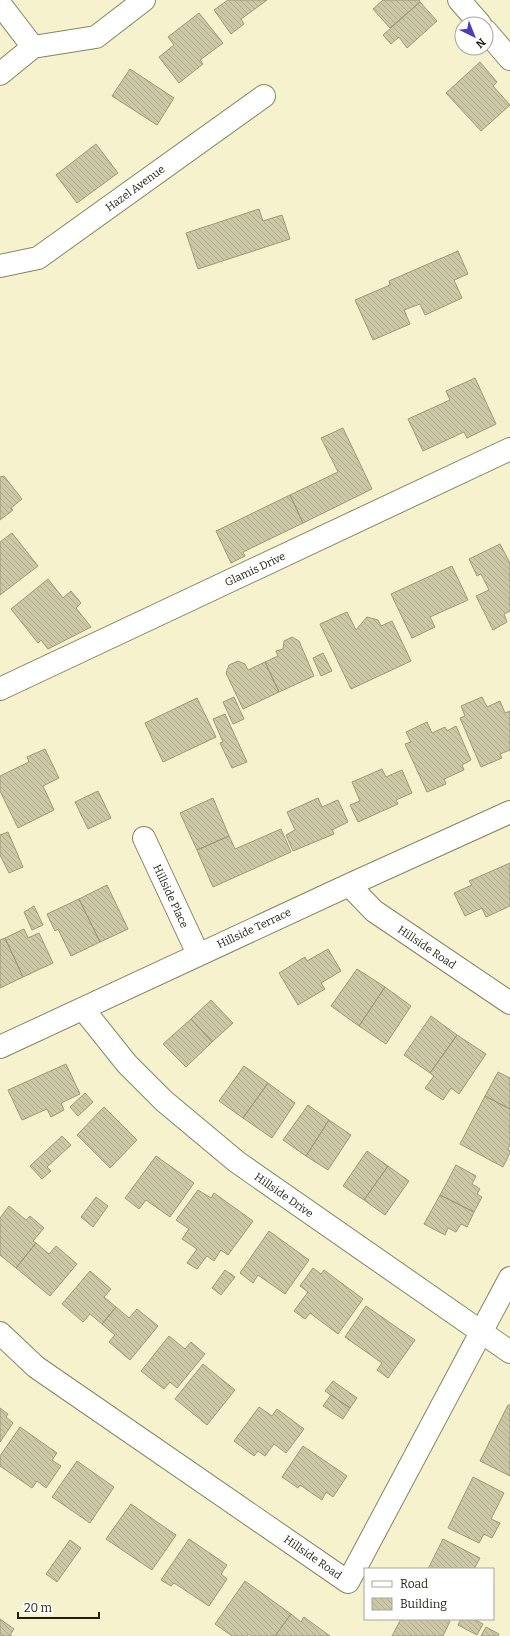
<svg xmlns="http://www.w3.org/2000/svg" width="510" height="1636" font-family="Bitter,serif">
<style>
.building{fill:url(#building-back-hatch);stroke:#9e9a77}
.lines{fill:none;stroke-linecap:round;stroke-linejoin:round}
.street-casing{stroke:#888463;stroke-width:24}
.street{stroke:#fff;stroke-width:22}
.labels{text-anchor:middle;stroke-width:3;stroke-linejoin:round;paint-order:stroke}
.street-label{font-size:11px;fill:#201f11;stroke:#fff}
</style>
<defs>
<pattern id="building-back-hatch" width="6" height="6" patternUnits="userSpaceOnUse"><rect width="6" height="6" fill="#ccc8a5"/><path d="M-1 5l2 2M0 0l6 6M5-1l2 2" fill="none" stroke="#afab8d"/></pattern>
</defs>
<rect width="100%" height="100%" fill="#f6f2cd"/>
<path class="building" d="M 228,0 L 267,0 L 241,19 L 244,24 L 231,34 L 214,10 Z
M 383,0 L 419,0 L 420,2 L 390,28 L 373,9 Z
M 420,2 L 437,21 L 407,48 L 399,37 L 391,44 L 383,35 Z
M 199,13 L 223,43 L 200,60 L 203,64 L 179,83 L 159,57 L 174,45 L 168,37 Z
M 480,62 L 497,82 L 493,86 L 510,105 L 481,131 L 446,93 Z
M 130,69 L 174,98 L 157,125 L 112,96 Z
M 96,144 L 118,173 L 77,203 L 56,175 Z
M 259,209 L 263,221 L 282,215 L 290,239 L 198,269 L 186,233 Z
M 458,251 L 468,274 L 454,280 L 462,298 L 425,315 L 420,304 L 404,310 L 410,324 L 373,340 L 355,300 L 390,285 L 389,281 Z
M 475,378 L 496,424 L 467,438 L 464,432 L 423,451 L 408,419 L 450,400 L 446,391 Z
M 343,428 L 372,489 L 303,523 L 290,495 L 338,472 L 321,438 Z
M 4,476 L 22,499 L 11,508 L 13,510 L 0,520 L 0,477 Z
M 290,495 L 303,523 L 243,552 L 245,556 L 231,563 L 216,531 Z
M 12,533 L 38,566 L 0,595 L 0,542 Z
M 500,544 L 510,563 L 510,611 L 504,614 L 507,622 L 493,630 L 476,596 L 489,590 L 481,574 L 477,576 L 469,559 Z
M 452,566 L 468,600 L 430,617 L 435,627 L 412,638 L 391,594 Z
M 48,579 L 63,598 L 71,591 L 81,603 L 76,608 L 91,627 L 48,649 L 41,640 L 38,643 L 11,609 Z
M 347,612 L 356,630 L 367,617 L 378,620 L 381,626 L 392,621 L 411,661 L 351,689 L 320,624 Z
M 292,637 L 299,641 L 314,676 L 279,692 L 265,662 L 278,656 L 276,651 L 283,649 L 284,641 Z
M 323,653 L 332,671 L 321,676 L 313,658 Z
M 238,661 L 245,664 L 248,670 L 265,662 L 279,692 L 243,709 L 226,673 L 229,665 Z
M 234,697 L 244,719 L 233,724 L 223,702 Z
M 482,697 L 487,707 L 500,701 L 505,713 L 510,711 L 510,750 L 500,754 L 502,758 L 481,767 L 460,718 L 465,716 L 461,706 Z
M 197,698 L 216,737 L 163,762 L 145,723 Z
M 225,714 L 247,762 L 232,768 L 220,743 L 223,742 L 213,719 Z
M 427,722 L 432,733 L 445,727 L 447,731 L 456,726 L 471,760 L 462,765 L 464,770 L 444,779 L 446,784 L 427,792 L 405,744 L 411,742 L 406,732 Z
M 45,749 L 59,778 L 43,786 L 54,810 L 18,828 L 0,791 L 0,776 L 29,762 L 27,757 Z
M 382,769 L 386,777 L 402,770 L 412,793 L 396,800 L 398,804 L 358,822 L 350,805 L 360,801 L 352,782 Z
M 98,791 L 111,818 L 88,829 L 75,802 Z
M 213,798 L 229,836 L 197,850 L 180,813 Z
M 318,798 L 322,807 L 338,800 L 348,822 L 332,830 L 334,834 L 293,851 L 286,835 L 295,830 L 287,812 Z
M 281,829 L 291,852 L 213,887 L 197,850 L 229,836 L 235,849 Z
M 8,832 L 23,867 L 9,873 L 0,855 L 0,835 Z
M 510,863 L 510,906 L 486,917 L 482,908 L 465,916 L 454,893 L 472,885 L 469,881 Z
M 107,885 L 128,929 L 100,942 L 79,899 Z
M 79,899 L 100,942 L 71,956 L 58,929 L 55,931 L 47,914 Z
M 34,906 L 43,925 L 32,930 L 24,912 Z
M 24,929 L 28,938 L 39,933 L 53,963 L 23,977 L 5,938 Z
M 5,938 L 23,977 L 0,988 L 0,940 Z
M 328,949 L 341,971 L 321,983 L 325,989 L 298,1005 L 279,973 L 305,957 L 307,961 Z
M 357,969 L 385,987 L 359,1026 L 331,1006 Z
M 385,987 L 411,1006 L 386,1044 L 359,1026 Z
M 211,1000 L 233,1023 L 212,1042 L 191,1019 Z
M 431,1016 L 457,1035 L 430,1073 L 404,1055 Z
M 191,1019 L 212,1042 L 186,1067 L 163,1044 Z
M 457,1035 L 486,1054 L 459,1094 L 451,1088 L 443,1100 L 425,1088 L 434,1076 L 430,1073 Z
M 66,1064 L 80,1094 L 61,1103 L 64,1110 L 51,1117 L 47,1109 L 22,1120 L 8,1090 Z
M 244,1066 L 268,1083 L 243,1118 L 219,1101 Z
M 498,1072 L 510,1078 L 510,1109 L 485,1096 Z
M 268,1083 L 295,1103 L 272,1138 L 243,1118 Z
M 85,1093 L 93,1102 L 78,1116 L 70,1107 Z
M 485,1096 L 510,1109 L 510,1145 L 508,1149 L 510,1151 L 510,1153 L 503,1167 L 460,1144 Z
M 308,1105 L 329,1120 L 306,1156 L 283,1140 Z
M 104,1107 L 137,1140 L 110,1168 L 77,1135 Z
M 329,1120 L 351,1135 L 328,1170 L 306,1156 Z
M 62,1136 L 71,1145 L 47,1167 L 51,1171 L 42,1179 L 30,1166 Z
M 367,1151 L 388,1166 L 364,1200 L 343,1186 Z
M 156,1156 L 194,1183 L 170,1217 L 146,1200 L 139,1209 L 125,1198 Z
M 456,1165 L 476,1176 L 472,1184 L 480,1189 L 477,1194 L 482,1197 L 474,1212 L 440,1195 Z
M 388,1166 L 409,1181 L 385,1215 L 364,1200 Z
M 198,1190 L 211,1198 L 214,1193 L 253,1221 L 228,1255 L 221,1250 L 214,1261 L 207,1256 L 197,1269 L 187,1263 L 197,1249 L 182,1239 L 189,1229 L 176,1220 Z
M 440,1195 L 474,1212 L 467,1227 L 461,1224 L 456,1232 L 448,1228 L 445,1235 L 424,1224 Z
M 96,1197 L 108,1206 L 93,1227 L 81,1217 Z
M 9,1206 L 26,1220 L 30,1216 L 44,1228 L 33,1241 L 36,1243 L 16,1268 L 0,1255 L 0,1218 Z
M 269,1231 L 309,1260 L 285,1294 L 258,1275 L 253,1283 L 240,1273 Z
M 36,1243 L 49,1254 L 56,1246 L 77,1264 L 50,1296 L 16,1268 Z
M 313,1268 L 321,1274 L 324,1270 L 363,1299 L 338,1334 L 310,1313 L 305,1319 L 294,1311 L 308,1292 L 300,1286 Z
M 225,1270 L 235,1277 L 221,1295 L 212,1288 Z
M 90,1271 L 111,1289 L 104,1297 L 116,1307 L 102,1324 L 90,1314 L 83,1322 L 62,1304 Z
M 366,1306 L 415,1340 L 388,1378 L 377,1370 L 382,1363 L 345,1337 Z
M 116,1307 L 129,1318 L 137,1309 L 158,1326 L 130,1360 L 109,1342 L 115,1335 L 102,1324 Z
M 169,1336 L 185,1349 L 191,1342 L 205,1354 L 177,1388 L 170,1382 L 164,1389 L 141,1371 Z
M 203,1364 L 235,1390 L 207,1425 L 175,1399 Z
M 333,1381 L 357,1398 L 350,1408 L 325,1391 Z
M 331,1395 L 350,1408 L 343,1419 L 323,1406 Z
M 508,1405 L 510,1405 L 510,1476 L 480,1461 Z
M 259,1407 L 272,1416 L 277,1409 L 304,1429 L 286,1453 L 274,1444 L 265,1456 L 258,1451 L 254,1456 L 234,1441 Z
M 0,1408 L 8,1414 L 6,1417 L 13,1423 L 0,1442 Z
M 20,1427 L 57,1453 L 52,1460 L 61,1466 L 46,1488 L 37,1481 L 32,1488 L 0,1466 L 0,1456 Z
M 303,1446 L 347,1476 L 333,1497 L 326,1492 L 322,1500 L 300,1485 L 298,1488 L 282,1477 Z
M 77,1461 L 114,1487 L 90,1523 L 52,1497 Z
M 473,1477 L 504,1493 L 491,1519 L 500,1523 L 492,1538 L 484,1534 L 479,1543 L 448,1528 Z
M 131,1504 L 176,1535 L 152,1570 L 106,1539 Z
M 189,1539 L 227,1565 L 221,1574 L 227,1579 L 209,1606 L 174,1583 L 171,1586 L 161,1580 Z
M 443,1539 L 480,1558 L 474,1569 L 428,1569 Z
M 70,1540 L 81,1548 L 57,1582 L 46,1574 Z
M 245,1581 L 291,1614 L 275,1636 L 251,1636 L 248,1634 L 247,1636 L 232,1636 L 215,1624 Z
M 291,1614 L 301,1622 L 304,1617 L 330,1636 L 275,1636 Z
M 0,1619 L 14,1629 L 10,1635 L 12,1636 L 0,1636 Z
M 401,1619 L 446,1619 L 450,1621 L 443,1636 L 392,1636 Z
M 461,1619 L 474,1619 L 483,1624 L 477,1635 L 458,1625 Z
M 486,1627 L 499,1634 L 498,1636 L 481,1636 Z"/>
<g class="lines">
<g class="street-casing">
<path id="street" d="M 459,0 L 480,24
M 0,4 L 33,47 L 0,74
M 486,31 L 510,59
M 33,47 L 96,37 L 144,0
M 0,266 L 38,258 L 264,96
M 0,689 L 510,449
M 144,838 L 198,954
M 349,885 L 374,911 L 510,1003
M 83,1009 L 127,1064 L 164,1101 L 237,1162 L 510,1352
M 0,1047 L 349,885 L 510,812
M 0,1333 L 36,1367 L 348,1582 L 510,1278"/>
</g>
<use href="#street" class="street"/>
</g>
<g class="labels">
<g class="street-label">
<text transform="translate(135 188) rotate(-36)" y="4">Hazel Avenue</text>
<text transform="translate(255 569) rotate(-25)" y="4">Glamis Drive</text>
<text transform="translate(171 896) rotate(65)" y="4">Hillside Place</text>
<text transform="translate(254 928) rotate(-25)" y="4">Hillside Terrace</text>
<text transform="translate(427 947) rotate(34)" y="4">Hillside Road</text>
<text transform="translate(284 1195) rotate(35)" y="4">Hillside Drive</text>
<text transform="translate(313 1557) rotate(35)" y="4">Hillside Road</text>
</g>
</g>
<rect x="364" y="1568" width="130" height="52" fill="#ffffff" stroke="#a6a5a0"/>
<rect x="372" y="1581" width="20" height="6" fill="#ffffff" stroke="#a6a5a0"/>
<text x="400" y="1588" font-size="12" fill="#201f11">Road</text>
<rect x="372" y="1598" width="20" height="12" fill="url(#building-back-hatch)" stroke="#a6a5a0"/>
<text x="400" y="1608" font-size="12" fill="#201f11">Building</text>
<g transform="translate(474 36) rotate(137)"><circle r="19" fill="#ffffff" stroke="#a6a5a0"/>
<path d="M0-3L7 15L0 10L-7 15Z" fill="#4d3eb5"/>
<text y="-6" font-size="11" font-weight="bold" text-anchor="middle" fill="#201f11">N</text>
</g>
<path d="M18 1612v6h81v-6" fill="none" stroke="#201f11" stroke-width="2"/>
<text x="24" y="1612" font-size="12" fill="#201f11" stroke="#ffffff" stroke-width="3" paint-order="stroke">20 m</text>
</svg>
